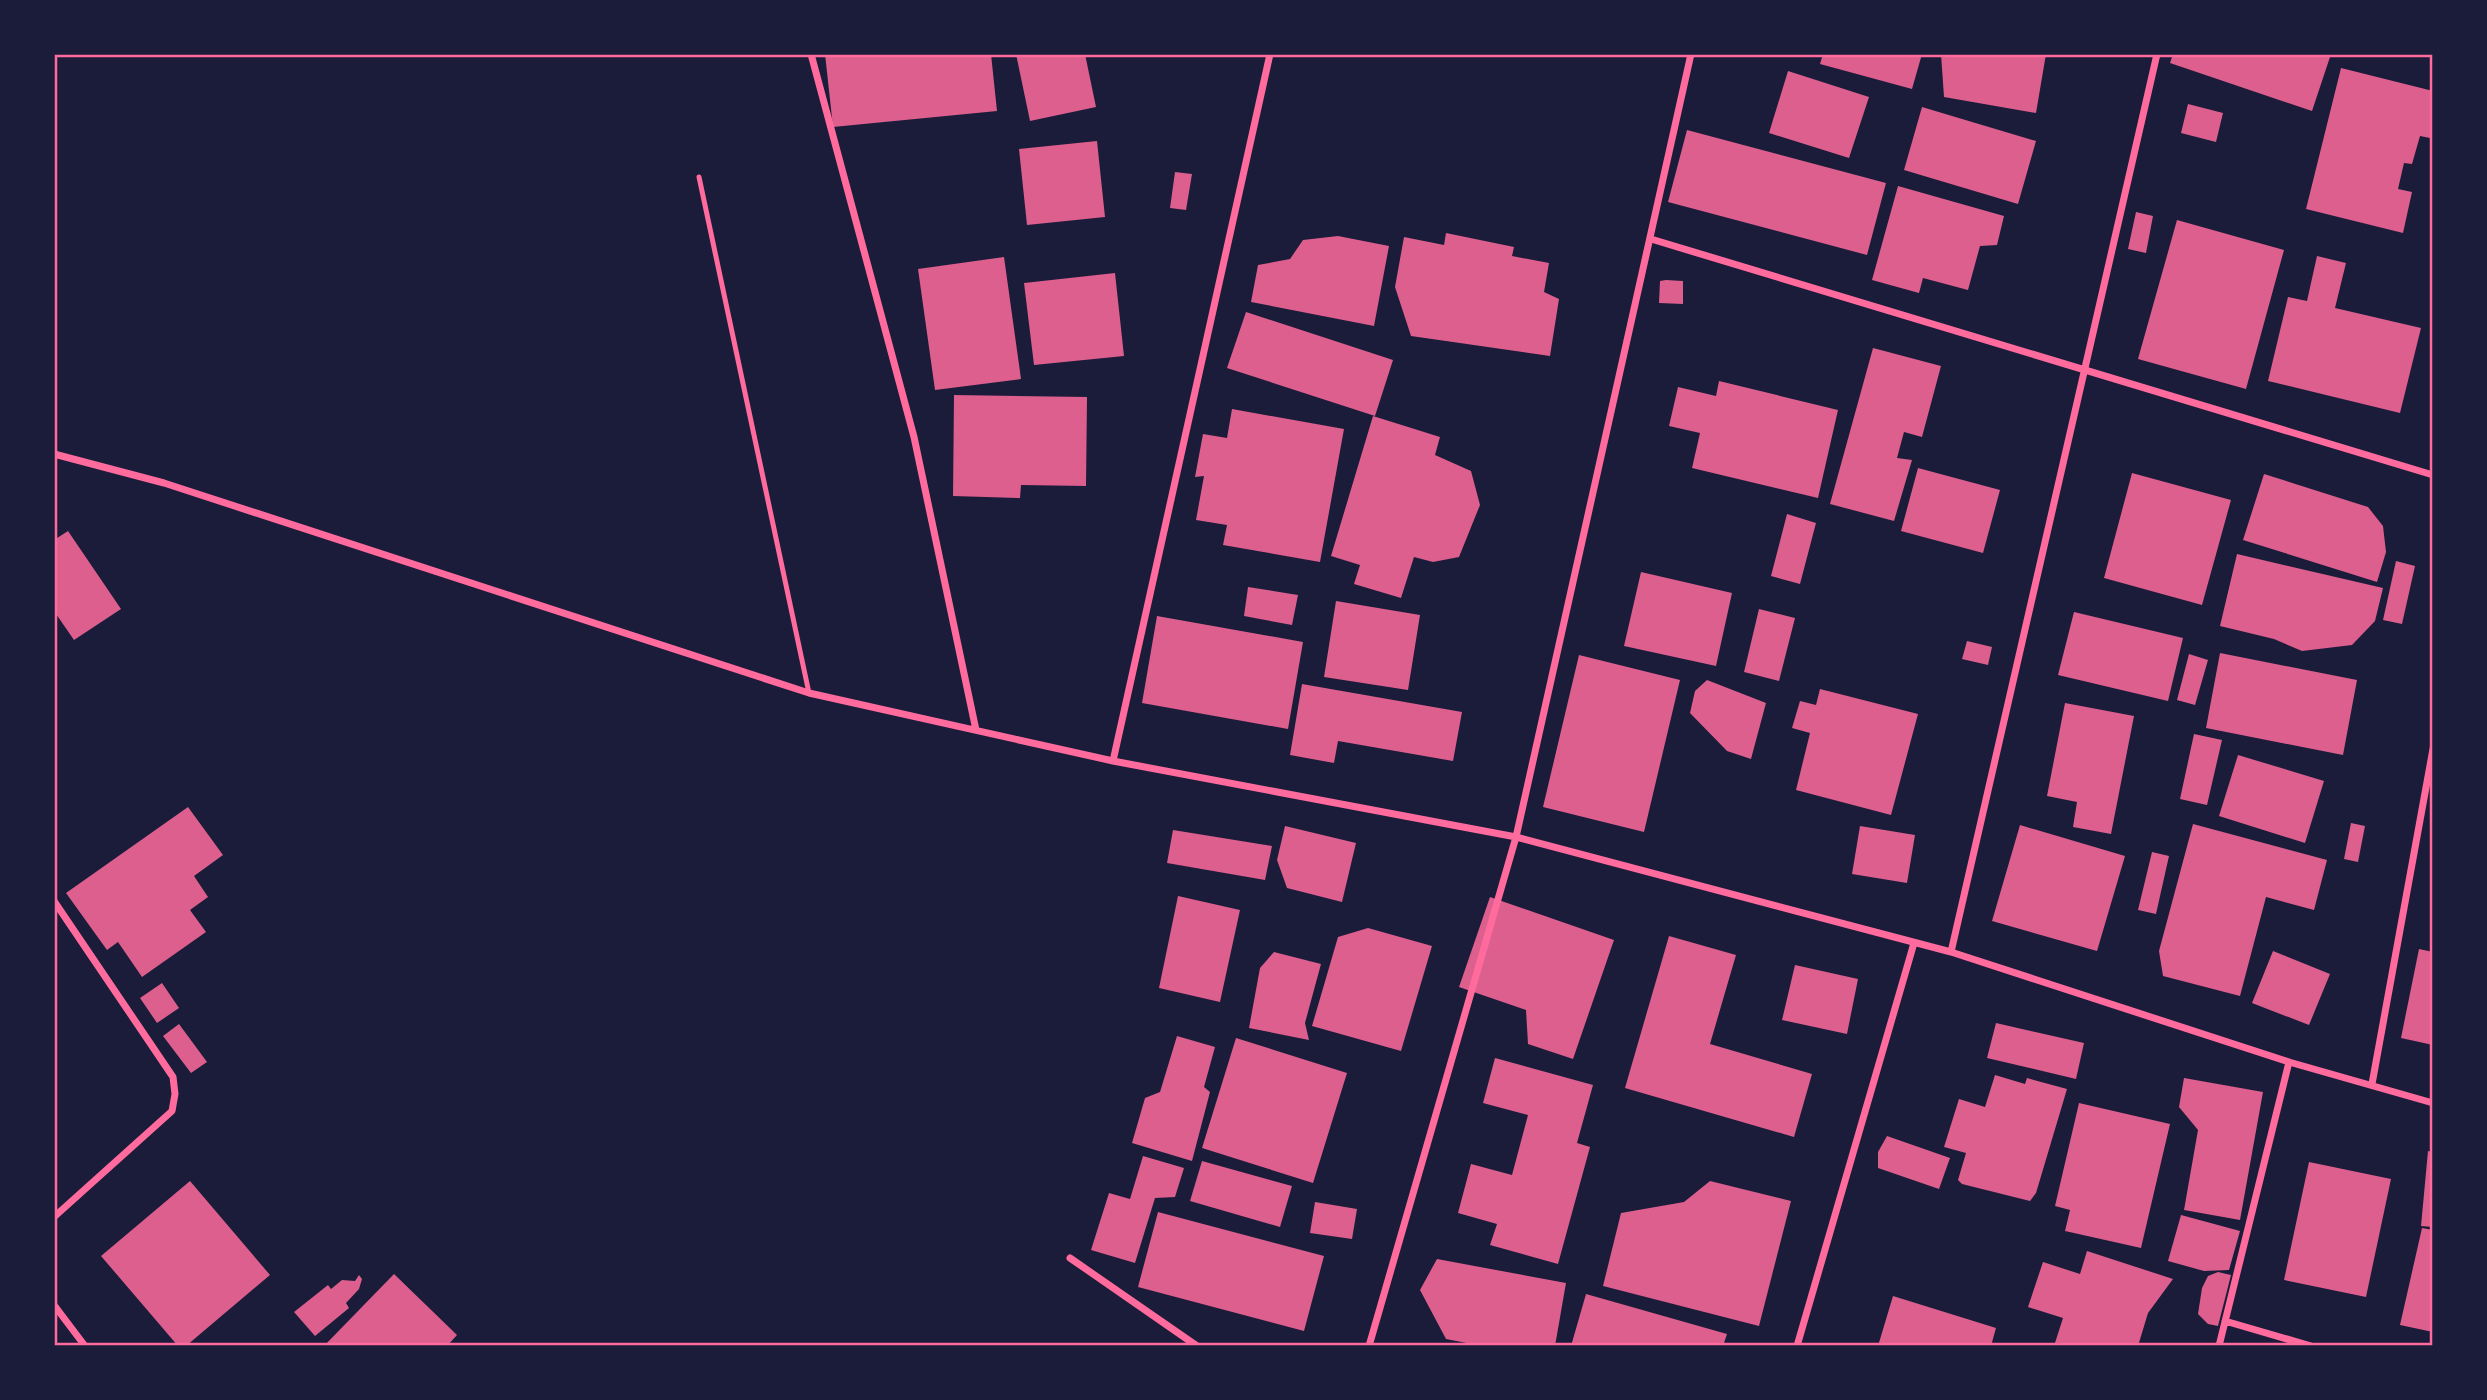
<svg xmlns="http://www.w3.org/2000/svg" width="2487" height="1400" font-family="Cabin,sans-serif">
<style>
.building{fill:#dd5f8e}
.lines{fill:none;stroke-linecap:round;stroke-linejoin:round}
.service{stroke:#ff6b9d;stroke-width:5}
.minor{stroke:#ff6b9d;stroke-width:7}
.neatline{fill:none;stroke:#ff6b9d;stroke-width:2.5}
</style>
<rect width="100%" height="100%" fill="#1b1b3a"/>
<path class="building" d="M 825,54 L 991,54 L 997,111 L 833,127 Z
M 1016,54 L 1085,54 L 1096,107 L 1030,121 Z
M 1823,54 L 1922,54 L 1912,89 L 1820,64 Z
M 1941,54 L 2046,54 L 2036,113 L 1944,97 Z
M 2173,54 L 2321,54 L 2330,57 L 2312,111 L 2170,63 Z
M 2341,68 L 2433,91 L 2430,138 L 2420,136 L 2412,164 L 2404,163 L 2398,189 L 2412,192 L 2403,233 L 2306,209 Z
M 1788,71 L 1869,97 L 1849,158 L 1769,133 Z
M 2188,104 L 2223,113 L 2216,142 L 2181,133 Z
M 1922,107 L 2036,141 L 2018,204 L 1904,170 Z
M 1687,130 L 1886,183 L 1867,255 L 1668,202 Z
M 1097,141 L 1105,217 L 1027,225 L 1019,149 Z
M 1175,172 L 1192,174 L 1186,210 L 1170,208 Z
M 1898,186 L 2004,216 L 1997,245 L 1980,246 L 1968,290 L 1923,278 L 1919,293 L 1872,280 Z
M 2136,212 L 2153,216 L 2146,253 L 2128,249 Z
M 2177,220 L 2284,250 L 2246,389 L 2138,359 Z
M 1446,233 L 1514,247 L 1512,256 L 1549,263 L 1544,292 L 1559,299 L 1550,356 L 1411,336 L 1395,287 L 1404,237 L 1444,245 Z
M 1338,236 L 1389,246 L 1374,326 L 1251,302 L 1258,265 L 1290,259 L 1303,240 Z
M 2317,256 L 2346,263 L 2335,308 L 2421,328 L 2400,413 L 2268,381 L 2288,297 L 2307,301 Z
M 1004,257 L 1021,379 L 935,390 L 918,269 Z
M 1115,273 L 1124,356 L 1034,365 L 1024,283 Z
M 1666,280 L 1683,281 L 1683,304 L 1659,303 L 1660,281 Z
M 1246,312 L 1393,360 L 1375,416 L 1227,368 Z
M 1873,348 L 1941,366 L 1922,437 L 1904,432 L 1897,458 L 1912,460 L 1894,521 L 1830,504 Z
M 1719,381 L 1838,410 L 1818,498 L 1692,468 L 1700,433 L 1669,426 L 1678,387 L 1716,396 Z
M 954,395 L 1087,397 L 1086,486 L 1021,485 L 1020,498 L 953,496 Z
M 1232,409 L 1344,429 L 1320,562 L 1223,545 L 1227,525 L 1196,520 L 1204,476 L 1195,477 L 1203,434 L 1227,438 Z
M 1373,416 L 1440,437 L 1435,455 L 1471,471 L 1480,505 L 1459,557 L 1433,562 L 1414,557 L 1401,598 L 1354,584 L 1360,565 L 1331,556 Z
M 1918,468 L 2000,490 L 1983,553 L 1901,531 Z
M 2132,473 L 2231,500 L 2202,605 L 2104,578 Z
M 2264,474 L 2368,507 L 2383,526 L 2386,552 L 2377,582 L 2243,540 Z
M 1787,514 L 1816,523 L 1800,584 L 1771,576 Z
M 68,531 L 121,609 L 74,640 L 54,611 L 54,540 Z
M 2237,554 L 2383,588 L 2375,621 L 2352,645 L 2302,651 L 2274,639 L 2220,626 Z
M 2396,561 L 2415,566 L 2402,624 L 2383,620 Z
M 1641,572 L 1732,593 L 1716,666 L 1624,646 Z
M 1248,587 L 1298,595 L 1292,625 L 1244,616 Z
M 1336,601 L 1420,615 L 1408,690 L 1324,677 Z
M 1759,609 L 1795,618 L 1779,681 L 1744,672 Z
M 2074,612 L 2183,638 L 2168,701 L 2058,675 Z
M 1157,616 L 1303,642 L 1288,729 L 1142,703 Z
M 1967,641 L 1992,647 L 1988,665 L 1962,659 Z
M 2220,653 L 2357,680 L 2343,755 L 2206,728 Z
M 2189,654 L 2208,660 L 2195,705 L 2177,700 Z
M 1579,655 L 1680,680 L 1644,832 L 1543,807 Z
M 1707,680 L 1766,703 L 1751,759 L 1727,751 L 1690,713 L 1695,691 Z
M 1302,684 L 1462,712 L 1453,761 L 1338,741 L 1334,763 L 1290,755 Z
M 1820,689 L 1918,714 L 1891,815 L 1796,790 L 1810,733 L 1792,728 L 1800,701 L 1816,705 Z
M 2065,703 L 2134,716 L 2111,834 L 2073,827 L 2077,802 L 2047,796 Z
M 2194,734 L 2222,740 L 2207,805 L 2180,799 Z
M 2238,755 L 2324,781 L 2305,843 L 2219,816 Z
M 188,807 L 223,855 L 194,876 L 208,897 L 190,910 L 206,932 L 142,977 L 118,942 L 107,950 L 66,893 Z
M 2351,823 L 2365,826 L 2358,862 L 2344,859 Z
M 2193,824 L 2327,860 L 2314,910 L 2266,897 L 2240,996 L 2163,976 L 2159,951 Z
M 2020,825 L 2125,856 L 2097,951 L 1992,921 Z
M 1285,826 L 1356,843 L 1342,902 L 1287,888 L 1277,860 Z
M 1860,826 L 1915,835 L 1907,883 L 1852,874 Z
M 1173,830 L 1272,846 L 1265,880 L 1167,863 Z
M 2152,852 L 2169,856 L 2156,914 L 2138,910 Z
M 1178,896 L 1240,910 L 1220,1002 L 1159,988 Z
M 1490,897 L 1614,940 L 1573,1059 L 1528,1044 L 1526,1010 L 1459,987 Z
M 1368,928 L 1432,946 L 1401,1051 L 1312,1026 L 1338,937 Z
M 1669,936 L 1736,955 L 1710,1044 L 1812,1074 L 1794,1137 L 1625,1088 Z
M 2419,949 L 2433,952 L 2433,1045 L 2401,1038 Z
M 2273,951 L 2330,974 L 2309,1025 L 2252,1003 Z
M 1274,952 L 1321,964 L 1305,1023 L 1309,1040 L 1249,1028 L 1260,968 Z
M 1795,965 L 1858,979 L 1847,1034 L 1782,1020 Z
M 162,983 L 179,1008 L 157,1023 L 140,998 Z
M 1996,1023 L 2084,1043 L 2076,1079 L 1987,1058 Z
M 179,1024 L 207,1062 L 191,1073 L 163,1036 Z
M 1177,1036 L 1215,1047 L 1204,1087 L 1210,1092 L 1192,1161 L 1132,1143 L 1145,1098 L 1160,1092 Z
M 1236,1038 L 1347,1073 L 1313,1183 L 1202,1148 Z
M 1495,1058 L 1593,1085 L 1577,1143 L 1590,1147 L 1558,1264 L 1490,1245 L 1497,1224 L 1458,1213 L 1471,1164 L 1512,1175 L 1528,1115 L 1483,1103 Z
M 1995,1075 L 2025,1084 L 2027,1078 L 2067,1089 L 2036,1193 L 2030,1201 L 1962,1184 L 1958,1180 L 1966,1153 L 1944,1147 L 1959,1099 L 1985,1107 Z
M 2184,1078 L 2263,1092 L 2240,1220 L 2184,1210 L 2198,1130 L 2179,1107 Z
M 2079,1103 L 2170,1124 L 2141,1248 L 2065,1231 L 2070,1210 L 2055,1206 Z
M 1887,1136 L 1950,1158 L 1939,1189 L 1878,1168 L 1878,1152 Z
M 2428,1151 L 2433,1152 L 2433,1227 L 2421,1226 Z
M 1143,1156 L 1184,1168 L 1175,1197 L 1155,1198 L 1135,1263 L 1091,1250 L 1109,1193 L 1130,1199 Z
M 1202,1161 L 1292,1186 L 1280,1227 L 1190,1201 Z
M 2309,1162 L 2391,1179 L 2366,1297 L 2284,1280 Z
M 190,1181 L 270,1275 L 186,1346 L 178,1346 L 101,1256 Z
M 1710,1181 L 1791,1201 L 1759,1326 L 1603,1286 L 1621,1213 L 1684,1202 Z
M 1315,1202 L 1357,1209 L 1352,1239 L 1310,1233 Z
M 1158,1212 L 1324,1256 L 1304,1331 L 1138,1287 Z
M 2181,1215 L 2240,1231 L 2229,1270 L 2204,1271 L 2168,1261 Z
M 2422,1228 L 2433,1230 L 2433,1332 L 2400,1325 Z
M 2087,1251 L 2173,1279 L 2148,1313 L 2138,1346 L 2054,1346 L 2063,1318 L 2028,1307 L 2043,1262 L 2080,1274 Z
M 1437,1259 L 1566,1283 L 1555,1346 L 1482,1346 L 1446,1339 L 1420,1290 Z
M 2218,1272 L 2231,1275 L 2218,1326 L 2208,1324 L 2198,1314 L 2202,1288 L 2208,1276 Z
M 394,1274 L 457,1335 L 447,1346 L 324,1346 Z
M 359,1275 L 362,1279 L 359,1289 L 346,1303 L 349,1308 L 315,1336 L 294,1312 L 328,1285 L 331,1289 L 342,1280 L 355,1281 Z
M 1586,1294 L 1727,1334 L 1723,1346 L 1571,1346 Z
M 1893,1296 L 1996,1328 L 1991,1346 L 1878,1346 Z"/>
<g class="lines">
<path class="service" d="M 699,177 L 809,693"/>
<path class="minor" d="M 811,54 L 914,437 L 976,730
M 1651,239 L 2433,475
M 54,454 L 164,483 L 809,693 L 1113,761 L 1516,837 L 1951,952 L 2289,1062 L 2433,1103
M 1113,761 L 1270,54
M 54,901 L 173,1077 L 175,1094 L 172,1111 L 54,1217
M 1951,952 L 2157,54
M 2372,1084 L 2433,749
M 1070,1258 L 1197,1346
M 54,1305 L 85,1346
M 2225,1321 L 2311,1346
M 1369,1346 L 1516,837 L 1691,54
M 1797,1346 L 1914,943
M 2219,1346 L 2289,1062"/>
</g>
<rect width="2487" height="1400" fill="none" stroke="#1b1b3a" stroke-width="112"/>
<rect x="56" y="56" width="2375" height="1288" class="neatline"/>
</svg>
